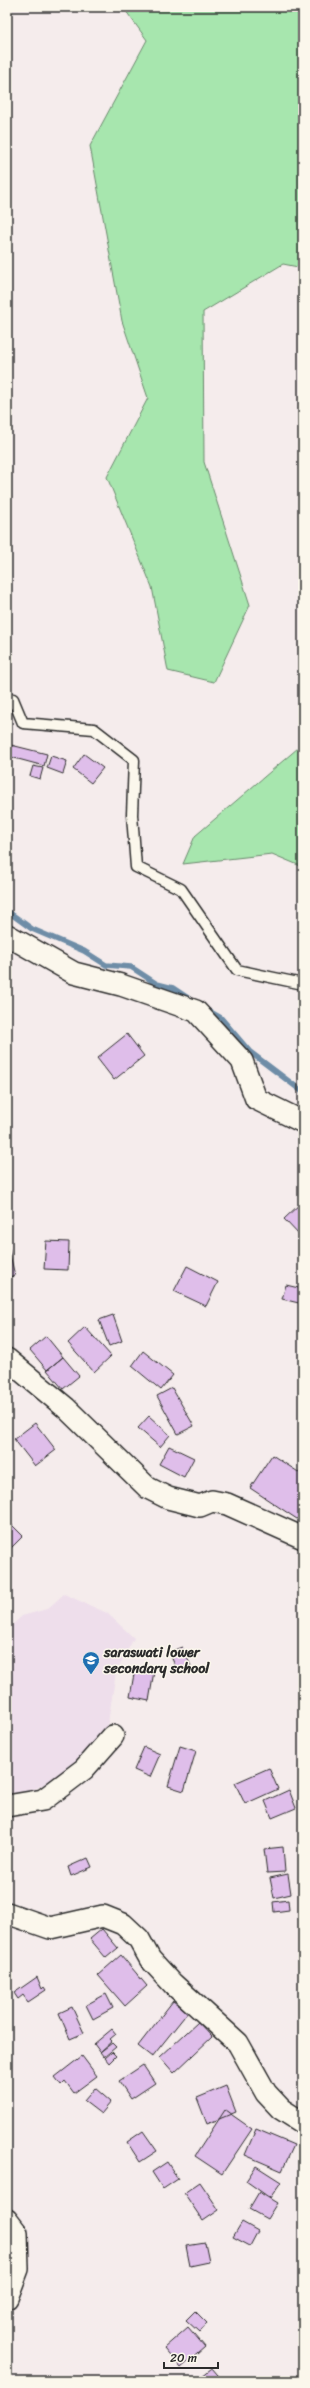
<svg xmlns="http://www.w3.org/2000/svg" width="310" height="2388" font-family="Sriracha,sans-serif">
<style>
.built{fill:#eedeeb}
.green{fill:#a7e6ae;stroke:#69886c}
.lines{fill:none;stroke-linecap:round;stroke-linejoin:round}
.stream{stroke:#6e8da7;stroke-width:5.5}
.building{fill:#dfbeea;stroke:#2b2b2b}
.lane-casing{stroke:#2b2b2b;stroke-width:13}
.street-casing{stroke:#2b2b2b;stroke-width:24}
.lane{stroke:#fbf7ec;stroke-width:10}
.street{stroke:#fbf7ec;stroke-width:21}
.labels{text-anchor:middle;stroke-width:3;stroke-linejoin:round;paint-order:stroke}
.poi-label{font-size:14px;font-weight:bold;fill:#2b2b2b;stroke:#fbf7ec;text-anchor:start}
</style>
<rect width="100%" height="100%" fill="#f5ecec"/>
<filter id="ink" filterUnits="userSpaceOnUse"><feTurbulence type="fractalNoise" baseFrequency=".025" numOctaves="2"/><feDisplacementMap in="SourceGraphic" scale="8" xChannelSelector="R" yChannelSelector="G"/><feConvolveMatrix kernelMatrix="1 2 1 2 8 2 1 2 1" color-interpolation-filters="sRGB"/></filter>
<g filter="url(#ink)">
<path class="built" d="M 64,1594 L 107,1613 L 134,1638 L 116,1672 L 107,1729 L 91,1753 L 56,1778 L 7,1803 L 7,1630 L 22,1616 L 47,1609 Z"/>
<path class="green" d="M 123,7 L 303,7 L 303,268 L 283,264 L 203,312 L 204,462 L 250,605 L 214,682 L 168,671 L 152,587 L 107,477 L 148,398 L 122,321 L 90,146 L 147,40 Z
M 298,748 L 303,751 L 303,867 L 272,854 L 183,864 L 195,836 Z"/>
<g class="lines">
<path class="stream" d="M 7,911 L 32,929 L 84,951 L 106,965 L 131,967 L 157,984 L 173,988 L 191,1000
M 205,1009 L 221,1018 L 250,1052 L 303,1092"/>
</g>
<path class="building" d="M 7,744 L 47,754 L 44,766 L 7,756 Z
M 84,754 L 103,768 L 91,783 L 73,769 Z
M 51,756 L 67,761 L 63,774 L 47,768 Z
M 33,766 L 43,768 L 40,779 L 30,776 Z
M 127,1034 L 144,1056 L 114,1080 L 97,1058 Z
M 303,1201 L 303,1235 L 301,1237 L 284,1219 Z
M 7,1241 L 15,1276 L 7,1277 Z
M 46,1241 L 69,1242 L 68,1270 L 44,1269 Z
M 187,1266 L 218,1282 L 206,1306 L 174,1291 Z
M 286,1285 L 303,1289 L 303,1304 L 282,1299 Z
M 113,1315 L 122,1341 L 109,1346 L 99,1320 Z
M 85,1327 L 111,1356 L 94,1372 L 68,1343 Z
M 46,1336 L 63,1357 L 47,1370 L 30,1350 Z
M 143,1351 L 173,1375 L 161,1390 L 132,1366 Z
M 63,1357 L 79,1376 L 63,1389 L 47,1370 Z
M 172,1388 L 194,1426 L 178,1434 L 157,1396 Z
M 149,1416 L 170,1435 L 160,1447 L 138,1428 Z
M 35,1423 L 56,1450 L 35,1466 L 14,1439 Z
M 169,1446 L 194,1458 L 184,1477 L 159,1464 Z
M 272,1455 L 303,1475 L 303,1523 L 250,1488 Z
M 7,1520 L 23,1536 L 9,1550 L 7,1548 Z
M 182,1647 L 191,1666 L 178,1672 L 169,1652 Z
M 135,1668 L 154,1671 L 149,1701 L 130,1697 Z
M 180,1746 L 196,1751 L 184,1791 L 168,1786 Z
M 144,1747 L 160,1754 L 150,1777 L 134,1770 Z
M 269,1768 L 278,1789 L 245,1804 L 235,1783 Z
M 289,1790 L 296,1808 L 272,1818 L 265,1801 Z
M 283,1847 L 285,1872 L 267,1873 L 264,1849 Z
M 88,1858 L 92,1867 L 71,1876 L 68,1867 Z
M 288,1874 L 291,1894 L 274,1898 L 270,1878 Z
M 288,1900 L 289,1910 L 274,1912 L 273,1902 Z
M 102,1929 L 118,1948 L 106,1958 L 90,1939 Z
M 121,1955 L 147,1986 L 125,2006 L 98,1975 Z
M 37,1977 L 42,1989 L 44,1987 L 46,1990 L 28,2002 L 23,1995 L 18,1999 L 14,1993 Z
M 106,1994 L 113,2008 L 93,2019 L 86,2005 Z
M 173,2001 L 188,2012 L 152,2057 L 138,2046 Z
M 72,2007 L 84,2033 L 70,2039 L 59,2013 Z
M 198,2022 L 212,2037 L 174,2073 L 160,2057 Z
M 112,2029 L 116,2034 L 110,2039 L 112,2041 L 100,2052 L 94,2044 Z
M 112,2043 L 116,2047 L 104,2057 L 100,2052 Z
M 112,2052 L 116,2056 L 109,2063 L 105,2058 Z
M 82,2056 L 97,2076 L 74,2093 L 65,2081 L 61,2085 L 55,2077 Z
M 143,2065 L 155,2083 L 131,2099 L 119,2081 Z
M 226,2086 L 236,2112 L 207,2124 L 197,2098 Z
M 95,2088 L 111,2102 L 101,2114 L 84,2101 Z
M 225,2110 L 252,2129 L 222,2174 L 195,2156 Z
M 256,2129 L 294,2145 L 282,2171 L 245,2155 Z
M 143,2131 L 157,2151 L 140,2162 L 127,2142 Z
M 167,2162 L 178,2179 L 163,2189 L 152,2172 Z
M 256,2166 L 281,2182 L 270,2198 L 246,2181 Z
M 200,2182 L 219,2210 L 203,2221 L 184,2193 Z
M 259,2192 L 277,2203 L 267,2219 L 249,2209 Z
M 242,2222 L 258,2231 L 250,2246 L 233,2237 Z
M 205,2243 L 209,2262 L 190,2266 L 186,2246 Z
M 195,2311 L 207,2323 L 199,2332 L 186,2320 Z
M 188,2327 L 205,2347 L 181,2368 L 164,2348 Z
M 212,2368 L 223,2381 L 196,2381 Z"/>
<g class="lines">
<g class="lane-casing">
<path id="lane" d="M 7,705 L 13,699 L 23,723 L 94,729 L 134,760 L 132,815 L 136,867 L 181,889 L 237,970 L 303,984"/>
</g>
<g class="street-casing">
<path id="street" d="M 7,935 L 74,973 L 121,985 L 196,1011 L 242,1061 L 256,1099 L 303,1122
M 7,1359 L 66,1408 L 148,1488 L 168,1498 L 200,1506 L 212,1501 L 227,1504 L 303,1538
M 7,1806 L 43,1800 L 84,1769 L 113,1736
M 7,1913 L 50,1928 L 103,1916 L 123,1924 L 139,1939 L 150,1959 L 173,1984 L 238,2043 L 266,2093 L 281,2109 L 303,2123
M 7,2220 L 17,2233 L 18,2269 L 7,2298"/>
</g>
<use href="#lane" class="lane"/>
<use href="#street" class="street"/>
</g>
</g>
<defs>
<g id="school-pin" transform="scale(0.9)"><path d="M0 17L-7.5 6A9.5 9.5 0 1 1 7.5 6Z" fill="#1f6fb2" stroke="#fbf7ec"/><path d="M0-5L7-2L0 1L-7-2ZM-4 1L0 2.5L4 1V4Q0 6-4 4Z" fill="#fff"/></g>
</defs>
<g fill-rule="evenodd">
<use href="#school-pin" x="91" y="1660"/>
</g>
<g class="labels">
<g class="poi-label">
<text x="104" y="1657">saraswati lower<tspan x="104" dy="16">secondary school</tspan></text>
</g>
</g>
<rect width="310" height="2388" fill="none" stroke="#fbf7ec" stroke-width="24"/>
<rect x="12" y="12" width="286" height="2364" fill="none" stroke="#2b2b2b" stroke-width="1.5" filter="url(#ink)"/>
<path d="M164 2362v6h54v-6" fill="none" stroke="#2b2b2b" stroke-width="2"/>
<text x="170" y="2362" font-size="12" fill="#2b2b2b" stroke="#fbf7ec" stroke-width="3" paint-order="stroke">20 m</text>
</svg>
